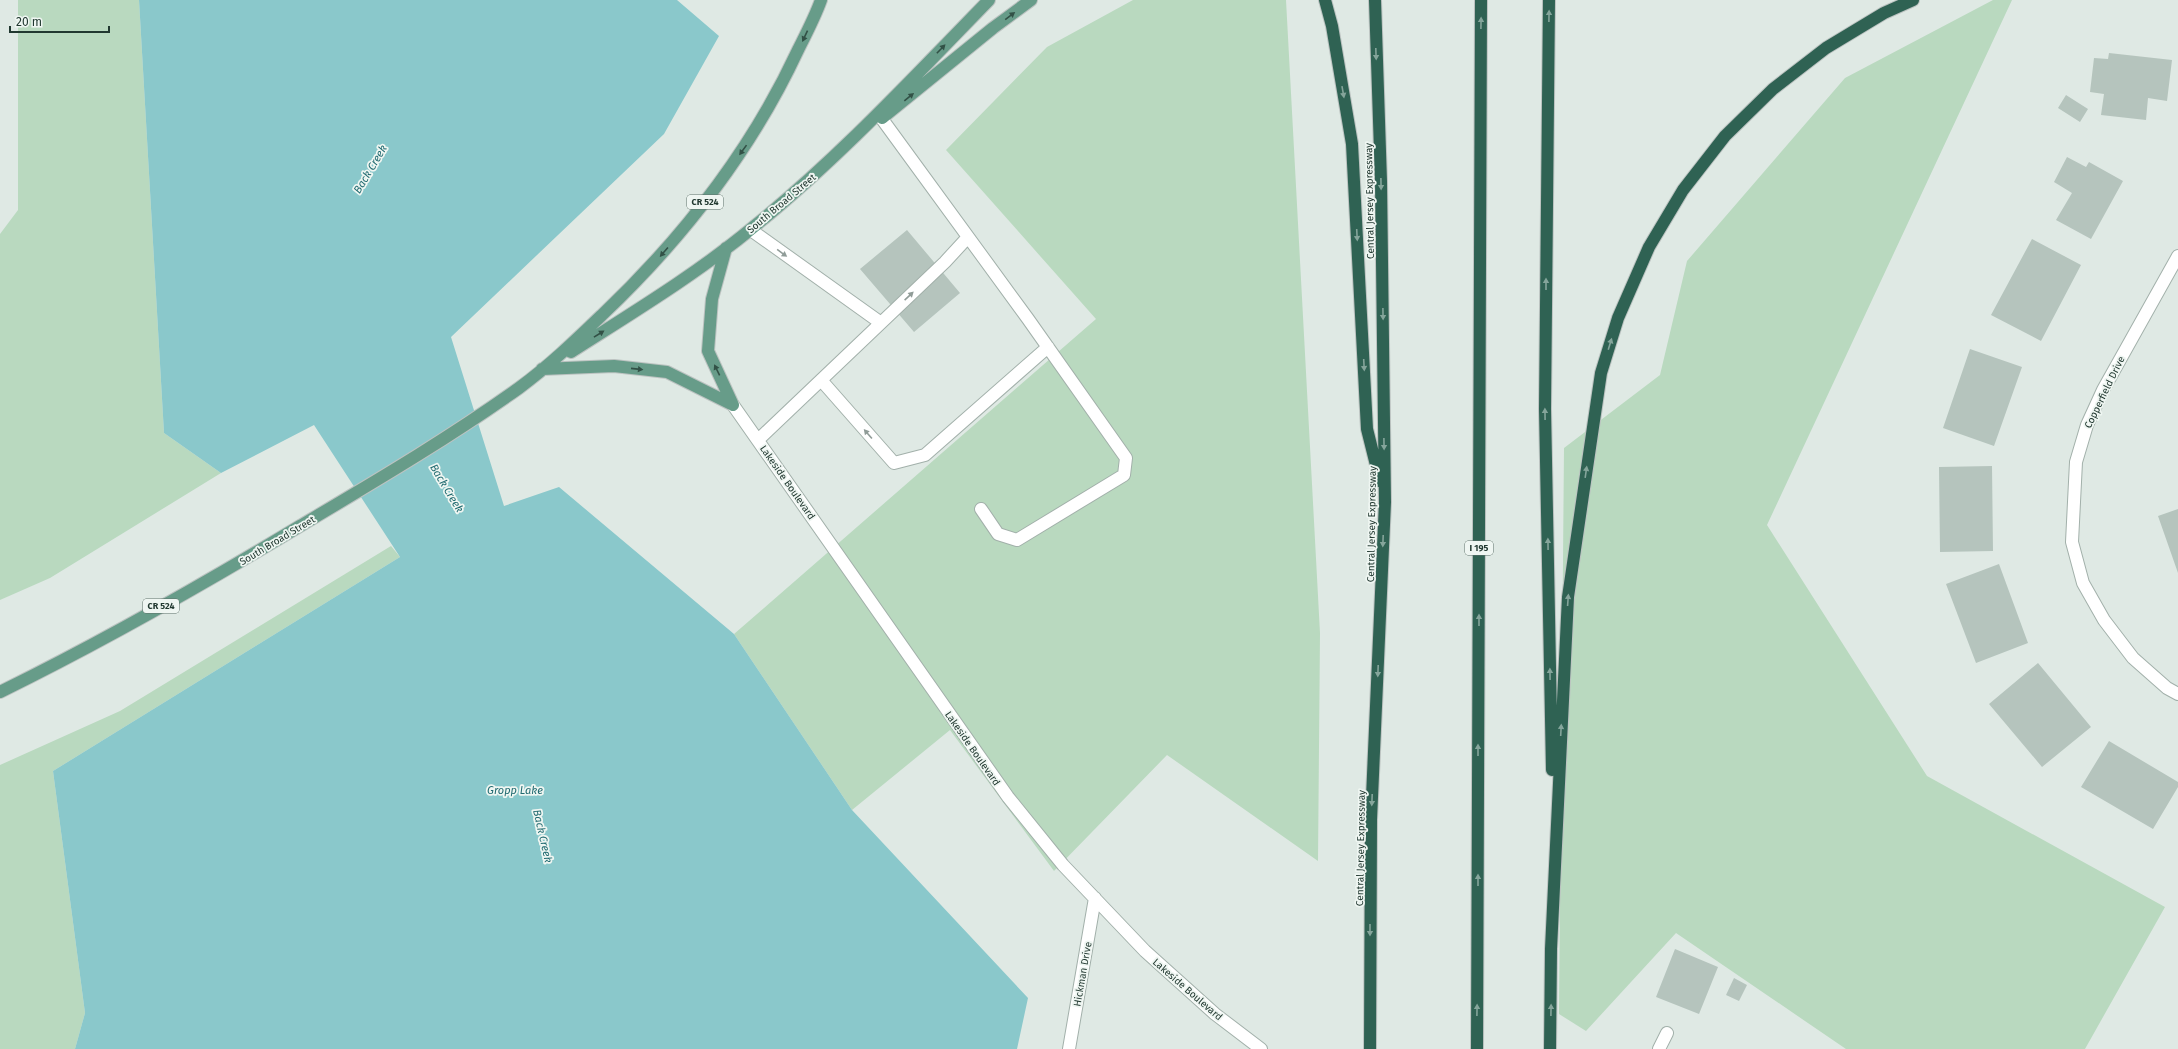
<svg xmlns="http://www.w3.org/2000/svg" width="2178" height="1049" font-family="'Fira Sans',sans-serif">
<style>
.green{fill:#b9d9bf}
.water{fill:#8ac8cb}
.building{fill:#b5c4bd}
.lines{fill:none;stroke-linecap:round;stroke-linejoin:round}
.minor-casing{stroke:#a2b0aa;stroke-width:14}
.major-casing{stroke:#bcc3c1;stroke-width:14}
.highway-casing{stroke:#bcc3c1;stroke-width:14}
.minor{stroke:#fff;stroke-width:12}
.major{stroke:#679c89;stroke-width:12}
.highway{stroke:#2f6253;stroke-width:12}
.oneway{fill:#325146}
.oneway2{fill:#85a59b}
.oneway3{fill:#909c98}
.labels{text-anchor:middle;stroke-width:3.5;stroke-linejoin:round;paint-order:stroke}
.shield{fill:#eff6f2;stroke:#5f716a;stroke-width:1}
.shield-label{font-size:9px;font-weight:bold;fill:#213830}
.street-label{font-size:10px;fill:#213830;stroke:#eff6f2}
.water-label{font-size:11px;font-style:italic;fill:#206a70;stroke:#eff6f2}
</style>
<rect width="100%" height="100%" fill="#dfe9e4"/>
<path class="green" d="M 18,0 L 139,0 L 164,433 L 221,473 L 50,578 L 0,600 L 0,234 L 18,210 Z
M 1133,0 L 1286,0 L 1320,633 L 1318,861 L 1167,755 L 1054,871 L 950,730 L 852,810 L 734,634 L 1096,319 L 946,150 L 1047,47 Z
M 1993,0 L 2012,0 L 1767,525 L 1927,776 L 2165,907 L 2085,1049 L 1846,1049 L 1676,933 L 1586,1031 L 1559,1014 L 1564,448 L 1660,375 L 1687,261 L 1845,78 Z
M 391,546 L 400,557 L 53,771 L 85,1013 L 75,1049 L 0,1049 L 0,765 L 120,711 Z"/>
<path class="water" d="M 139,0 L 677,0 L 719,36 L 664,134 L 451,337 L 504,506 L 559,487 L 734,634 L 852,810 L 1028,998 L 1017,1049 L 75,1049 L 85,1013 L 53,771 L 400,557 L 314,425 L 221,473 L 164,433 Z"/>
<path class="building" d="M 2109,53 L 2172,60 L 2167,101 L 2148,98 L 2146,120 L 2101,115 L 2104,94 L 2090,92 L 2094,58 L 2108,59 Z
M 2066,95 L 2088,109 L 2080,122 L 2058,108 Z
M 2067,157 L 2086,167 L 2089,162 L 2123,181 L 2091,239 L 2056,220 L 2072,193 L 2054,182 Z
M 907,230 L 960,293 L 914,332 L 860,269 Z
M 2032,239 L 2081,265 L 2041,341 L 1991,315 Z
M 1970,349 L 2022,367 L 1994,446 L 1943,428 Z
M 1992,466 L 1993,551 L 1940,552 L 1939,467 Z
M 2178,509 L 2178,573 L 2158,516 Z
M 1999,564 L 2028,643 L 1976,663 L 1946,584 Z
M 2038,663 L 2091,727 L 2042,767 L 1989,704 Z
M 2109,741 L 2178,782 L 2178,787 L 2153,829 L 2081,787 Z
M 1675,949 L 1718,967 L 1699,1014 L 1656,997 Z
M 1734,978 L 1747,985 L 1739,1001 L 1726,995 Z"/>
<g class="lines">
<g class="minor-casing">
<path id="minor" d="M 882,119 L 1028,319 L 1126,458 L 1124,475 L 1017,540 L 998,534 L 981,509
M 751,230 L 881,323
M 2178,256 L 2103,390 L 2087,425 L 2076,462 L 2072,542 L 2083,583 L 2104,620 L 2133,658 L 2167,688 L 2178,694
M 821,380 L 894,463 L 925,455 L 1048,347
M 733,405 L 1008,797 L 1063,865 L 1145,951 L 1215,1014 L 1261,1049
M 758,440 L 945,262 L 968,237
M 1069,1049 L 1095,898
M 1659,1049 L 1667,1033"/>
</g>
<g class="major-casing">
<path id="major" d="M 882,118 L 993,28 L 1031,0
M 726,248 L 712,299 L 708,351 L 733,405
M 571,352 C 632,313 695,275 751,229 C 837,160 912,79 989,0
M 542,369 L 614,366 L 667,372 L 733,405
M 0,692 C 102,642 202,585 300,526 C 374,482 449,438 519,388 C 549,366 576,340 602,315 C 683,238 751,151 798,50 C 806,34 815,17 821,0"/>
</g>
<g class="highway-casing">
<path id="highway" d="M 1325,0 L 1332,26 L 1352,144 L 1367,429 L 1380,481
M 1549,0 L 1545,409 L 1552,770
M 1370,1049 L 1371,820 L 1385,502 L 1381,181 L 1375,0
M 1477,1049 L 1481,0
M 1550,1049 L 1551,949 L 1568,597 L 1601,373 L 1618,318 L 1649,247 L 1683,190 L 1725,136 L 1773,89 L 1826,48 L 1884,13 L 1913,0"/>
</g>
<use href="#minor" class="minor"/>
<use href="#major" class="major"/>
<use href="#highway" class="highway"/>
</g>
<defs><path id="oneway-solid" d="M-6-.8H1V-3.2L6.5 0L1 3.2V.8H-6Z"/></defs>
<g class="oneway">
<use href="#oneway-solid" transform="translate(1010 16) rotate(-37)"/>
<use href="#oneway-solid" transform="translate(805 36) rotate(115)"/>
<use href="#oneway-solid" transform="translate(941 49) rotate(-46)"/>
<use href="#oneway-solid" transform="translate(909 97) rotate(-39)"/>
<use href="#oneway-solid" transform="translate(743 150) rotate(126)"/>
<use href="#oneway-solid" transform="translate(664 252) rotate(131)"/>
<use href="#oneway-solid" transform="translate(599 334) rotate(-32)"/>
<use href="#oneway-solid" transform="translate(637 369) rotate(6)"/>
<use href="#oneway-solid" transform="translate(717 370) rotate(-116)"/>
</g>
<g class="oneway2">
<use href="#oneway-solid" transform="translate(1549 16) rotate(-89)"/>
<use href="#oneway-solid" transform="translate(1481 23) rotate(-89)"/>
<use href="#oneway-solid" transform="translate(1376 54) rotate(88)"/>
<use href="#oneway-solid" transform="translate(1343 92) rotate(80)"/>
<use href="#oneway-solid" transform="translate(1381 184) rotate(89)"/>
<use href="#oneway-solid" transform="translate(1357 235) rotate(87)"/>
<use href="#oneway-solid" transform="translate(1546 284) rotate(-90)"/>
<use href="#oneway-solid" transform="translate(1383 314) rotate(89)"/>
<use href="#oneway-solid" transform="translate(1610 344) rotate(-73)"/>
<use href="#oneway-solid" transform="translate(1364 365) rotate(87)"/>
<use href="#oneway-solid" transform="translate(1545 414) rotate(-91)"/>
<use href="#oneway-solid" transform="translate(1384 444) rotate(89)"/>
<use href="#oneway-solid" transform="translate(1586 472) rotate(-82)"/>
<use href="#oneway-solid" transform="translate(1383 541) rotate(92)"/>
<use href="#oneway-solid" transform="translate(1548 544) rotate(-91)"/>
<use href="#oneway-solid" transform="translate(1568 600) rotate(-86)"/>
<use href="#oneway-solid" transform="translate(1479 620) rotate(-90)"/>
<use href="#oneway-solid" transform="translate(1378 671) rotate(92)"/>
<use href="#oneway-solid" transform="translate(1550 674) rotate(-91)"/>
<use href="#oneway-solid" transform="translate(1561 730) rotate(-87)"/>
<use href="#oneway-solid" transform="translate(1478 750) rotate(-90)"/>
<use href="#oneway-solid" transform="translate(1372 800) rotate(92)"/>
<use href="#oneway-solid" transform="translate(1478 880) rotate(-90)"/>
<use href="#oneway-solid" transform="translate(1370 930) rotate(90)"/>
<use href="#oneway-solid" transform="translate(1477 1010) rotate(-89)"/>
<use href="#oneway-solid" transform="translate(1551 1010) rotate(-89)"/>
</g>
<g class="oneway3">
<use href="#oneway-solid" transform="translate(782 253) rotate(36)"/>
<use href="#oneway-solid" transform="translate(909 296) rotate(-43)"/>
<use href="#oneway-solid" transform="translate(868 434) rotate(-131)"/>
</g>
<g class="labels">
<g class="shield">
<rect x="687" y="195" width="36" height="14" rx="3"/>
<rect x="1465" y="541" width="28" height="14" rx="3"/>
<rect x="143" y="599" width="36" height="14" rx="3"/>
</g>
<g class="shield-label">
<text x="705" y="205">CR 524</text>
<text x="1479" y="551">I 195</text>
<text x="161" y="609">CR 524</text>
</g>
<g class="street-label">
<text transform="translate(1369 201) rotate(-91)" y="4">Central Jersey Expressway</text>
<text transform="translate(781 203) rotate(-40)" y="4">South Broad Street</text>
<text transform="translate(2104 392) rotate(-64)" y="4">Copperfield Drive</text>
<text transform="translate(788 482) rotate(55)" y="4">Lakeside Boulevard</text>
<text transform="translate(1371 524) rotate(-89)" y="4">Central Jersey Expressway</text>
<text transform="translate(277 540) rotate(-31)" y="4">South Broad Street</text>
<text transform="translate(973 748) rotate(55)" y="4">Lakeside Boulevard</text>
<text transform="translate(1360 848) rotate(-89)" y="4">Central Jersey Expressway</text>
<text transform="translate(1082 974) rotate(-80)" y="4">Hickman Drive</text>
<text transform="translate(1188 989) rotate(41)" y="4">Lakeside Boulevard</text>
</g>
<g class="water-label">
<text transform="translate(370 169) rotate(-59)" y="4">Back Creek</text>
<text transform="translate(447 488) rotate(59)" y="4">Back Creek</text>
<text x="515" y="794">Gropp Lake</text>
<text transform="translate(543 836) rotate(77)" y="4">Back Creek</text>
</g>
</g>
<path d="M10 26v6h99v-6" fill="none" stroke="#213830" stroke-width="2"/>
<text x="16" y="26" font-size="12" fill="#213830" stroke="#eff6f2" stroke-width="3" paint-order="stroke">20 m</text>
</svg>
